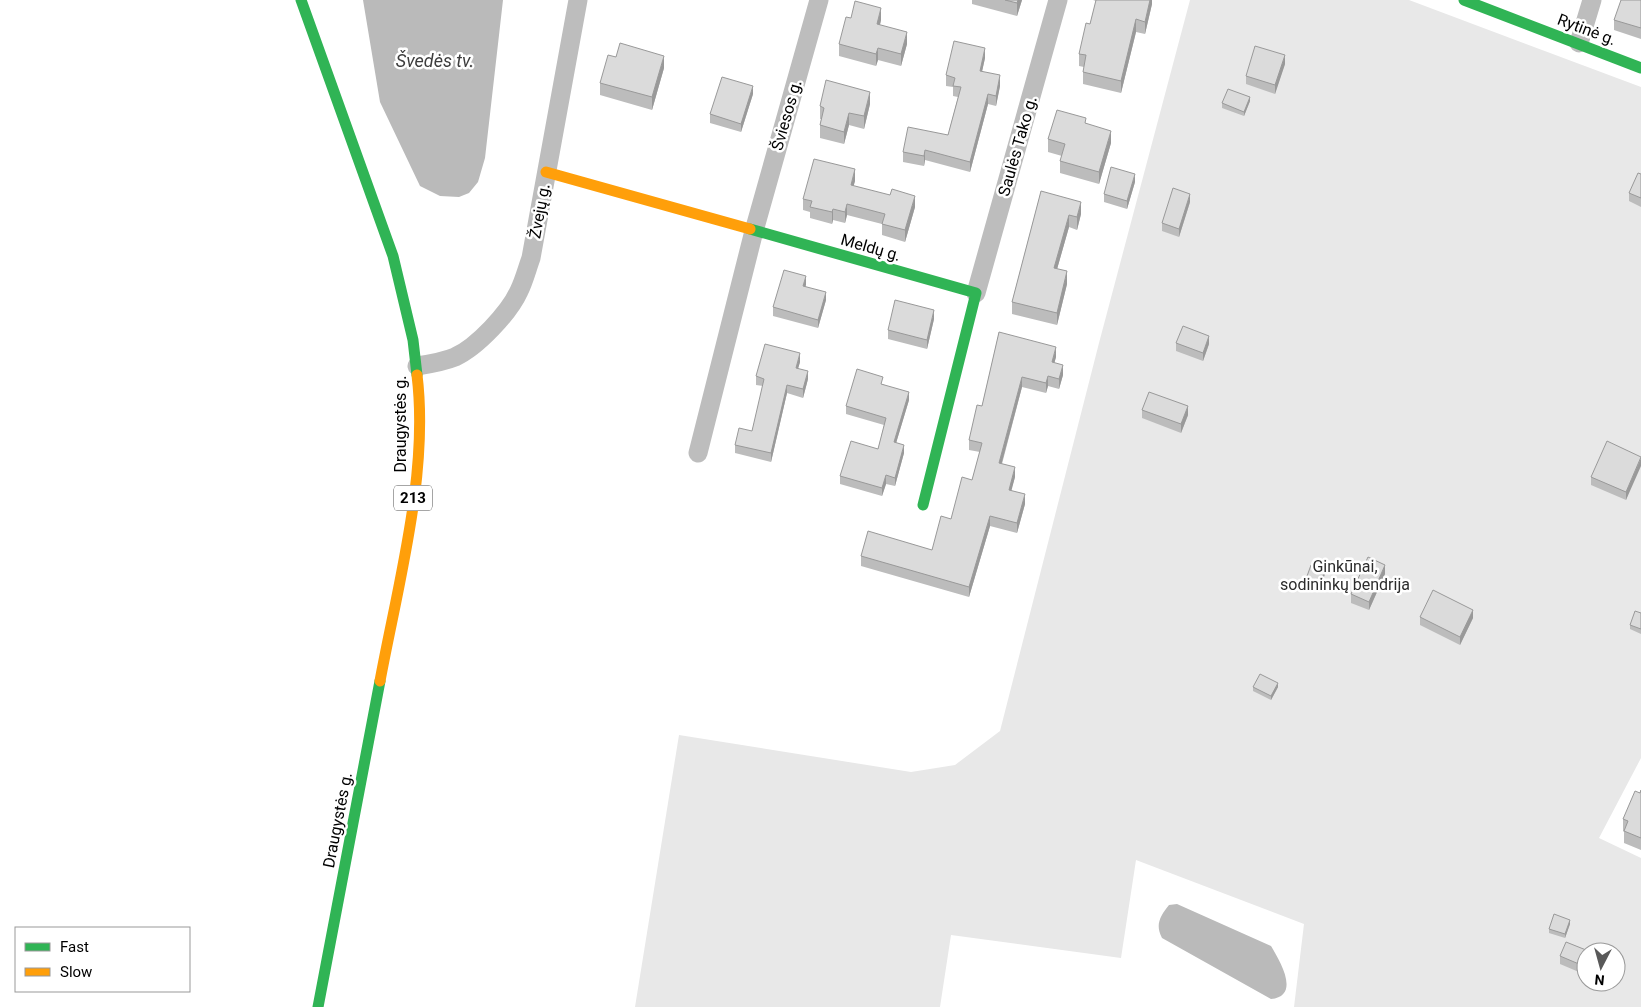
<svg xmlns="http://www.w3.org/2000/svg" width="1641" height="1007" font-family="Roboto,sans-serif">
<style>
.green{fill:#e8e8e8;fill-rule:evenodd}
.water{fill:#bababa}
.lines{fill:none;stroke-linecap:round;stroke-linejoin:round}
.street{stroke:#bdbdbd;stroke-width:19}
.fast{stroke:#30b455;stroke-width:11}
.slow{stroke:#ff9f0a;stroke-width:11}
.wall{fill:#bcbcbc}
.shaded-wall{fill:#999}
.building{fill:#dbdbdb;stroke:#999}
.labels{text-anchor:middle;stroke-width:5;stroke-linejoin:round;paint-order:stroke}
.shield{fill:#fff;stroke:#4c4c4c;stroke-width:1}
.shield-label{font-size:15px;font-weight:bold;fill:#000}
.street-label{font-size:16px;fill:#000;stroke:#fff}
.park-label{font-size:16px;fill:#2c2c2c;stroke:#fff}
.water-label{font-size:18px;font-style:italic;fill:#3d3d3d;stroke:#fff}
</style>
<rect width="100%" height="100%" fill="#fff"/>
<path class="green" d="M 1190,0 L 1409,0 L 1641,87 L 1641,758 L 1599,838 L 1641,858 L 1641,1007 L 1294,1007 L 1304,924 L 1136,860 L 1121,958 L 951,935 L 940,1007 L 635,1007 L 679,735 L 911,772 L 955,765 L 1000,731 L 1099,343 ZM 1586,952 L 1616,952 L 1616,982 L 1586,982 Z"/>
<path class="water" d="M 363,0 L 503,0 L 485,158 L 478,182 L 469,193 L 459,197 L 440,196 L 420,186 L 380,102 Z
M 1177,904 L 1271,946 C 1280,961 1301,996 1271,999 L 1162,938 C 1155,925 1160,916 1169,905 Z"/>
<g class="lines">
<path class="street" d="M 1579,43 L 1592,0
M 976,293 L 1058,0
M 417,366 C 430,364 443,362 455,357 C 477,347 509,313 519,291 C 524,281 527,269 531,258 L 578,0
M 698,453 L 754,231 L 819,0"/>
<path class="fast" d="M 301,0 L 393,256 L 413,340 L 417,375
M 1464,0 L 1641,68
M 750,229 L 976,293 L 923,505
M 318,1007 L 380,681"/>
<path class="slow" d="M 546,172 L 750,229
M 380,681 C 398,584 429,473 417,375"/>
</g>
<path class="wall" d="M 972,0 L 1022,0 L 1017,16 L 972,4 Z
M 1093,0 L 1152,0 L 1152,4 L 1145,34 L 1136,32 L 1121,93 L 1083,84 L 1083,72 L 1084,67 L 1079,66 L 1079,54 L 1090,24 L 1096,1 Z
M 1641,0 L 1641,39 L 1614,30 L 1614,20 Z
M 851,18 L 881,20 L 880,25 L 907,44 L 901,66 L 878,60 L 876,66 L 839,56 L 839,44 Z
M 985,58 L 982,71 L 1000,86 L 996,106 L 988,104 L 970,172 L 925,160 L 924,166 L 903,162 L 903,152 L 948,135 L 958,97 L 953,96 L 953,87 L 946,86 L 946,75 Z
M 1285,64 L 1275,94 L 1246,84 L 1246,76 Z
M 664,68 L 652,110 L 600,95 L 600,83 Z
M 753,94 L 741,132 L 710,123 L 710,114 Z
M 1250,101 L 1244,116 L 1222,108 L 1222,103 Z
M 870,104 L 864,129 L 849,125 L 844,144 L 820,138 L 820,125 L 821,119 L 820,119 L 820,106 Z
M 1086,123 L 1111,143 L 1099,184 L 1060,173 L 1060,161 L 1062,156 L 1048,152 L 1048,139 Z
M 1641,174 L 1641,207 L 1629,201 L 1629,193 Z
M 855,181 L 853,186 L 915,207 L 905,242 L 882,235 L 882,224 L 847,215 L 845,223 L 833,220 L 832,224 L 810,218 L 810,212 L 803,210 L 803,199 Z
M 1135,182 L 1127,209 L 1104,202 L 1104,194 Z
M 1041,191 L 1081,214 L 1077,230 L 1069,227 L 1057,269 L 1067,284 L 1057,325 L 1012,314 L 1012,302 Z
M 1190,202 L 1179,237 L 1162,231 L 1162,223 Z
M 806,285 L 805,286 L 826,300 L 818,328 L 773,316 L 773,307 Z
M 934,319 L 927,349 L 888,339 L 888,330 Z
M 999,332 L 1056,357 L 1054,363 L 1063,375 L 1059,389 L 1048,386 L 1046,393 L 1022,387 L 1002,464 L 1015,477 L 1011,490 L 1025,504 L 1017,533 L 990,526 L 969,597 L 861,566 L 861,556 L 932,550 L 951,519 L 972,480 L 980,452 L 969,450 L 969,440 L 982,406 Z
M 1176,343 L 1209,344 L 1203,361 L 1176,351 Z
M 800,362 L 798,368 L 808,379 L 803,398 L 787,393 L 771,462 L 735,453 L 735,445 L 752,431 L 763,386 L 756,385 L 756,376 Z
M 883,384 L 909,400 L 896,443 L 904,453 L 895,486 L 886,484 L 882,496 L 840,484 L 840,476 L 878,449 L 884,425 L 846,414 L 846,406 Z
M 1142,410 L 1188,415 L 1181,433 L 1142,418 Z
M 1641,457 L 1626,500 L 1591,485 L 1591,477 Z
M 1325,574 L 1320,588 L 1306,583 L 1306,579 Z
M 1385,574 L 1369,610 L 1351,603 L 1351,594 Z
M 1641,613 L 1641,634 L 1630,629 L 1630,625 Z
M 1420,617 L 1473,618 L 1460,645 L 1420,625 Z
M 1253,687 L 1278,687 L 1271,700 L 1253,691 Z
M 1641,790 L 1641,850 L 1624,843 L 1624,832 L 1623,831 L 1623,819 Z
M 1570,924 L 1565,938 L 1549,933 L 1549,929 Z
M 1586,952 L 1586,975 L 1560,964 L 1560,956 Z"/>
<path class="shaded-wall" d="M 1018,0 L 1022,0 L 1017,16 L 1017,3 Z
M 1150,0 L 1152,0 L 1152,4 L 1145,34 L 1145,22 Z
M 881,8 L 881,20 L 877,36 L 877,24 Z
M 1136,19 L 1136,32 L 1121,93 L 1121,81 Z
M 907,32 L 907,44 L 901,66 L 901,54 Z
M 878,48 L 878,60 L 876,66 L 876,54 Z
M 985,48 L 985,58 L 980,81 L 980,71 Z
M 1285,55 L 1285,64 L 1275,94 L 1275,85 Z
M 664,56 L 664,68 L 652,110 L 652,97 Z
M 1000,75 L 1000,86 L 996,106 L 996,96 Z
M 753,86 L 753,94 L 741,132 L 741,124 Z
M 870,92 L 870,104 L 864,129 L 864,116 Z
M 988,94 L 988,104 L 970,172 L 970,162 Z
M 1250,97 L 1250,101 L 1244,116 L 1244,112 Z
M 849,113 L 849,125 L 844,144 L 844,132 Z
M 1111,131 L 1111,143 L 1099,184 L 1099,172 Z
M 925,150 L 925,160 L 924,166 L 924,156 Z
M 855,169 L 855,181 L 851,196 L 851,185 Z
M 1135,174 L 1135,182 L 1127,209 L 1127,201 Z
M 1190,194 L 1190,202 L 1179,237 L 1179,229 Z
M 915,196 L 915,207 L 905,242 L 905,230 Z
M 1081,202 L 1081,214 L 1077,230 L 1077,217 Z
M 847,204 L 847,215 L 845,223 L 845,212 Z
M 833,209 L 833,220 L 832,224 L 832,212 Z
M 1069,215 L 1069,227 L 1054,280 L 1054,268 Z
M 1067,271 L 1067,284 L 1057,325 L 1057,313 Z
M 806,276 L 806,285 L 803,294 L 803,286 Z
M 826,292 L 826,300 L 818,328 L 818,320 Z
M 934,310 L 934,319 L 927,349 L 927,340 Z
M 1209,336 L 1209,344 L 1203,361 L 1203,353 Z
M 1056,347 L 1056,357 L 1052,372 L 1052,362 Z
M 800,353 L 800,362 L 796,376 L 796,368 Z
M 1063,365 L 1063,375 L 1059,389 L 1059,379 Z
M 808,371 L 808,379 L 803,398 L 803,389 Z
M 1048,376 L 1048,386 L 1046,393 L 1046,383 Z
M 1022,377 L 1022,387 L 999,473 L 999,463 Z
M 787,385 L 787,393 L 771,462 L 771,453 Z
M 909,392 L 909,400 L 894,450 L 894,442 Z
M 1188,406 L 1188,415 L 1181,433 L 1181,424 Z
M 904,445 L 904,453 L 895,486 L 895,478 Z
M 1641,458 L 1641,466 L 1626,500 L 1626,492 Z
M 1015,467 L 1015,477 L 1009,500 L 1009,490 Z
M 886,475 L 886,484 L 882,496 L 882,488 Z
M 1025,494 L 1025,504 L 1017,533 L 1017,523 Z
M 990,516 L 990,526 L 969,597 L 969,587 Z
M 1385,565 L 1385,574 L 1369,610 L 1369,602 Z
M 1325,570 L 1325,574 L 1320,588 L 1320,584 Z
M 1473,610 L 1473,618 L 1460,645 L 1460,637 Z
M 1278,683 L 1278,687 L 1271,700 L 1271,696 Z
M 1570,920 L 1570,924 L 1565,938 L 1565,934 Z"/>
<path class="building" d="M 1005,0 L 1018,0 L 1017,3 Z
M 1096,0 L 1150,0 L 1145,22 L 1136,19 L 1121,81 L 1083,72 L 1086,55 L 1079,54 L 1086,23 L 1090,24 Z
M 1621,0 L 1641,0 L 1641,28 L 1614,20 Z
M 855,1 L 881,8 L 877,24 L 907,32 L 901,54 L 878,48 L 876,54 L 839,44 L 846,17 L 851,18 Z
M 954,41 L 985,48 L 980,71 L 1000,75 L 996,96 L 988,94 L 970,162 L 925,150 L 924,156 L 903,152 L 908,127 L 948,135 L 961,87 L 953,86 L 955,78 L 946,75 Z
M 620,43 L 664,56 L 652,97 L 600,83 L 608,55 L 616,57 Z
M 1255,46 L 1285,55 L 1275,85 L 1246,76 Z
M 722,77 L 753,86 L 741,124 L 710,114 Z
M 826,80 L 870,92 L 864,116 L 849,113 L 844,132 L 820,125 L 824,108 L 820,106 Z
M 1228,89 L 1250,97 L 1244,112 L 1222,103 Z
M 1057,110 L 1086,118 L 1085,123 L 1111,131 L 1099,172 L 1060,161 L 1065,144 L 1048,139 Z
M 814,159 L 855,169 L 851,185 L 890,195 L 892,189 L 915,196 L 905,230 L 882,224 L 885,214 L 847,204 L 845,212 L 833,209 L 832,212 L 810,207 L 812,201 L 803,199 Z
M 1111,167 L 1135,174 L 1127,201 L 1104,194 Z
M 1638,173 L 1641,174 L 1641,198 L 1629,193 Z
M 1173,188 L 1190,194 L 1179,229 L 1162,223 Z
M 1041,191 L 1081,202 L 1077,217 L 1069,215 L 1054,268 L 1067,271 L 1057,313 L 1012,302 Z
M 784,270 L 806,276 L 803,286 L 826,292 L 818,320 L 773,307 Z
M 895,300 L 934,310 L 927,340 L 888,330 Z
M 1183,326 L 1209,336 L 1203,353 L 1176,343 Z
M 999,332 L 1056,347 L 1052,362 L 1063,365 L 1059,379 L 1048,376 L 1046,383 L 1022,377 L 999,463 L 1015,467 L 1009,490 L 1025,494 L 1017,523 L 990,516 L 969,587 L 861,556 L 868,531 L 932,550 L 941,516 L 951,519 L 962,477 L 972,480 L 982,443 L 969,440 L 977,405 L 982,406 Z
M 765,344 L 800,353 L 796,368 L 808,371 L 803,389 L 787,385 L 771,453 L 735,445 L 739,428 L 752,431 L 764,379 L 756,376 Z
M 857,369 L 883,377 L 881,384 L 909,392 L 894,442 L 904,445 L 895,478 L 886,475 L 882,488 L 840,476 L 851,441 L 878,449 L 886,418 L 846,406 Z
M 1149,392 L 1188,406 L 1181,424 L 1142,410 Z
M 1607,441 L 1641,457 L 1626,492 L 1591,477 Z
M 1368,557 L 1385,565 L 1369,602 L 1351,594 Z
M 1311,565 L 1325,570 L 1320,584 L 1306,579 Z
M 1433,590 L 1473,610 L 1460,637 L 1420,617 Z
M 1635,611 L 1641,613 L 1641,629 L 1630,625 Z
M 1260,674 L 1278,683 L 1271,696 L 1253,687 Z
M 1641,790 L 1641,838 L 1624,831 L 1628,821 L 1623,819 L 1635,791 L 1640,793 Z
M 1554,914 L 1570,920 L 1565,934 L 1549,929 Z
M 1566,942 L 1591,952 L 1586,952 L 1586,967 L 1560,956 Z"/>
<g class="labels">
<rect class="shield" x="394" y="485.5" width="38" height="25" rx="4"/>
<g class="shield-label">
<text x="413" y="503">213</text>
</g>
<g class="street-label">
<text transform="translate(1587 29) rotate(21)" y="6">Rytinė g.</text>
<text transform="translate(786 115) rotate(-74)" y="6">Šviesos g.</text>
<text transform="translate(1017 146) rotate(-74)" y="6">Saulės Tako g.</text>
<text transform="translate(539 211) rotate(-80)" y="6">Žvejų g.</text>
<text transform="translate(871 247) rotate(16)" y="6">Meldų g.</text>
<text transform="translate(400 424) rotate(-90)" y="6">Draugystės g.</text>
<text transform="translate(337 820) rotate(-79)" y="6">Draugystės g.</text>
</g>
<g class="park-label">
<text x="1345" y="572">Ginkūnai,<tspan x="1345" dy="18">sodininkų bendrija</tspan></text>
</g>
<g class="water-label">
<text x="435" y="67">Švedės tv.</text>
</g>
</g>
<rect x="15" y="927" width="175" height="65" fill="#ffffff" stroke="#999999"/>
<rect x="25" y="943" width="25" height="8" fill="#30b455" stroke="#999999"/>
<text x="60" y="952" font-size="15" fill="#000000">Fast</text>
<rect x="25" y="968" width="25" height="8" fill="#ff9f0a" stroke="#999999"/>
<text x="60" y="977" font-size="15" fill="#000000">Slow</text>
<g transform="translate(1601 967) rotate(186)"><circle r="24" fill="#ffffff" stroke="#999999"/>
<path d="M0-4L9 19L0 12L-9 19Z" fill="#595959"/>
<text y="-8" font-size="14" font-weight="bold" text-anchor="middle" fill="#000000">N</text>
</g>
</svg>
